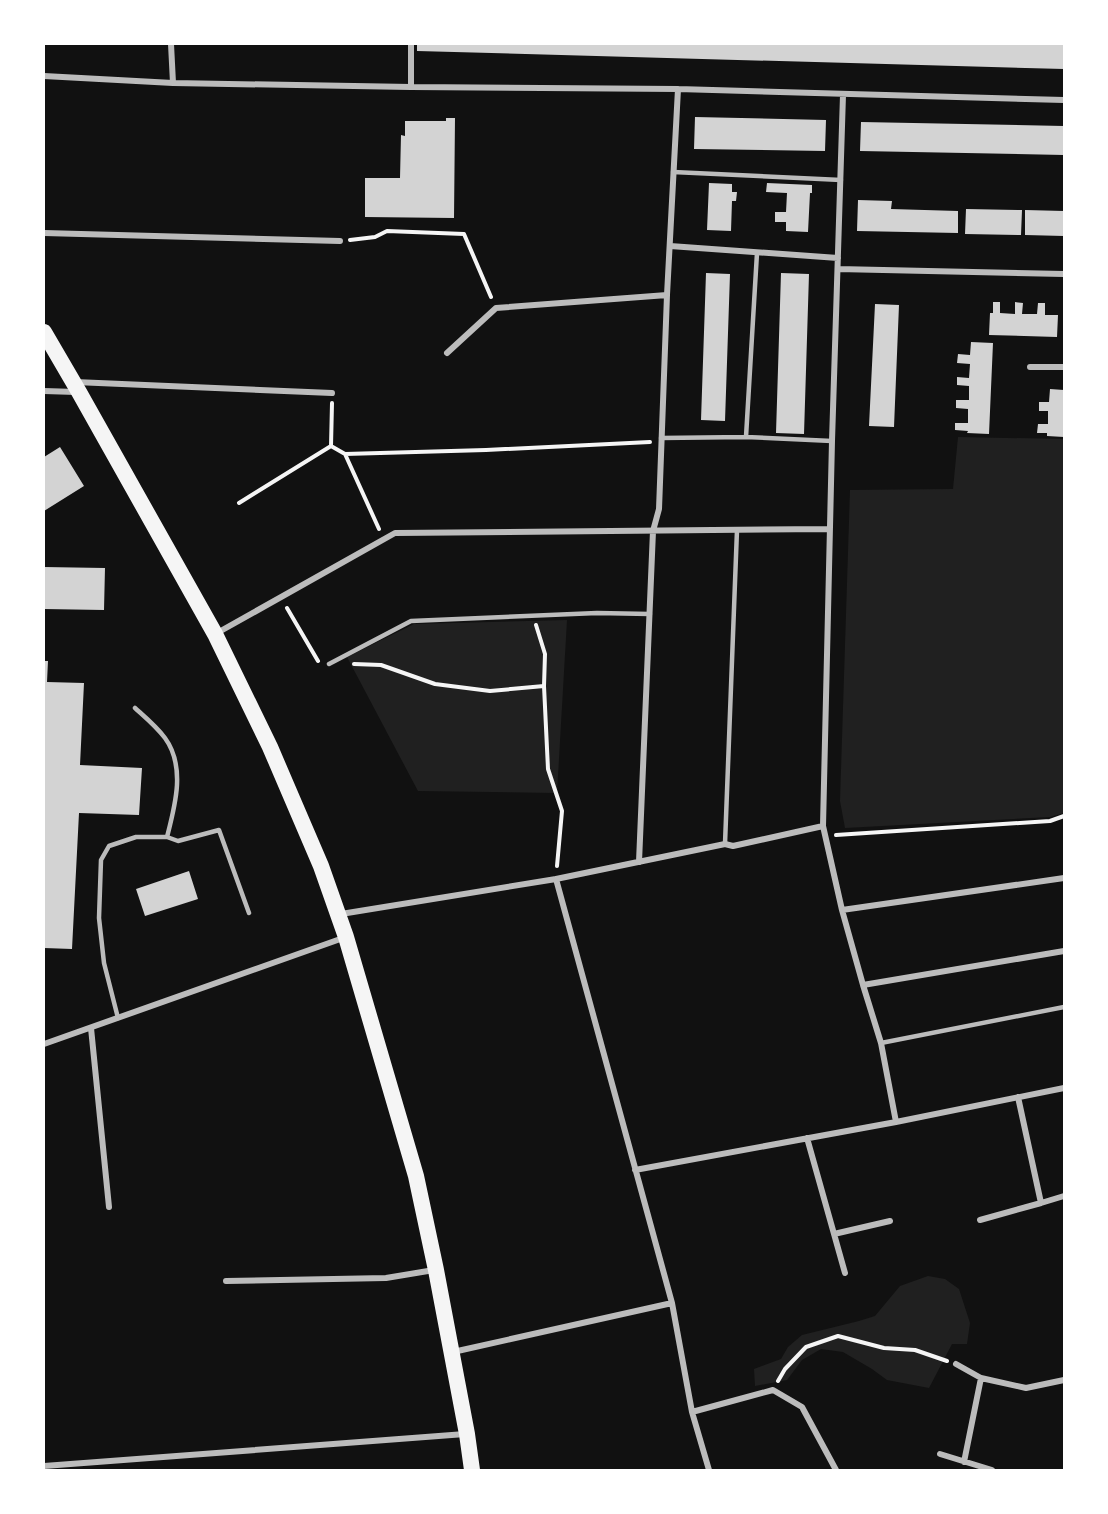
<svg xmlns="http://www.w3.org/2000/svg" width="1108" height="1514" font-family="Ubuntu,sans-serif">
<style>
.green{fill:#202020}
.building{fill:#d3d3d3}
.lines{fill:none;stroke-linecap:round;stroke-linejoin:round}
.path{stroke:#f5f5f5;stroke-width:4}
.service{stroke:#bcbcbc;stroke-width:4.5}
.minor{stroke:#bcbcbc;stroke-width:6}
.trunk{stroke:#f5f5f5;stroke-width:16}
</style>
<rect width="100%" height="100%" fill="#111"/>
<path class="green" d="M 958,437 L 1064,439 L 1064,813 L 1050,817 L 845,828 L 840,801 L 850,490 L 953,489 Z
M 567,620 L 557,793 L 418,791 L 347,657 L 414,624 Z
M 928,1276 L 945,1279 L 959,1289 L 970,1323 L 967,1344 L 952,1344 L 929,1388 L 887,1380 L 872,1369 L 843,1352 L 821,1349 L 802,1360 L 787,1380 L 755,1386 L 754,1369 L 781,1359 L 788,1347 L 802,1335 L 859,1321 L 875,1316 L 900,1286 Z"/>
<path class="building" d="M 417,44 L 1064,44 L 1064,69 L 417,51 Z
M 695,117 L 826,120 L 825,151 L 694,149 Z
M 446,118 L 455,118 L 454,218 L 365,217 L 365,178 L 400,178 L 401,135 L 405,136 L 405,121 L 446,121 Z
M 861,122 L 1064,126 L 1064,155 L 860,151 Z
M 709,183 L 732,184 L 732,192 L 737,192 L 736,201 L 732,201 L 731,231 L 707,230 Z
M 767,183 L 812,185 L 812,193 L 810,193 L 808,232 L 786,231 L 786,222 L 775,222 L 775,212 L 786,212 L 787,193 L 766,192 Z
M 858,200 L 892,201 L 891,209 L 958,211 L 958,233 L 857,231 Z
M 966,209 L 1022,210 L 1021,235 L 965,234 Z
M 1025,210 L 1064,211 L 1064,236 L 1025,235 Z
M 706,273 L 730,274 L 725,421 L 701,420 Z
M 781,273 L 809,274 L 804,434 L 776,433 Z
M 993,302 L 1000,302 L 1000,313 L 1015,314 L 1015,302 L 1023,303 L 1022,314 L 1037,314 L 1038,303 L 1045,303 L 1045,315 L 1058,315 L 1057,337 L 989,335 L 990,313 L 993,313 Z
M 875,304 L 899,305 L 894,427 L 869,426 Z
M 971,342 L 993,343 L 989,434 L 967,433 L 968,431 L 955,430 L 955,423 L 968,423 L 968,409 L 956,408 L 956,400 L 969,400 L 969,386 L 957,385 L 957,377 L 969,378 L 970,364 L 957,363 L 958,354 L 970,355 Z
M 1050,389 L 1064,390 L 1064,437 L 1047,436 L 1047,433 L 1037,433 L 1038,424 L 1048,424 L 1048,411 L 1039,411 L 1039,402 L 1049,402 Z
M 60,447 L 84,486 L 44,511 L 44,457 Z
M 44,567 L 105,568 L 104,610 L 44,609 Z
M 44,661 L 48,661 L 47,682 L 84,683 L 80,765 L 142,768 L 139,815 L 79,813 L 72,949 L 44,948 Z
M 189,871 L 198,899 L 145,916 L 136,889 Z"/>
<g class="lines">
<path class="path" d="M 350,240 L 375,237 L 387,231 L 464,234 L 491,297
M 332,403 L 331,446 L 345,454 L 379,529
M 345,454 L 486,450 L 650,442
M 239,503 L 331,446
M 287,608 L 318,661
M 536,625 L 545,654 L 544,686
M 354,664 L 381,665 L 435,684 L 490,691 L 544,686 L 548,769 L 562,811 L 557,866
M 836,835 L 1050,821 L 1064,816
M 778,1381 L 785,1369 L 806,1347 L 838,1336 L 884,1348 L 915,1350 L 947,1361"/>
<path class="service" d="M 673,172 L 841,180
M 746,437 L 757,253
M 661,438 L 746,437 L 832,441
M 329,664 L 411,621 L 597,613 L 650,614
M 135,708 C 145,717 157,727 165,738 C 186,767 175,806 167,837
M 725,844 L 737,530
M 118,1018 L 104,963 L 99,918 L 101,860 L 109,846 L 136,837 L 167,837 L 178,841 L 219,830 L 249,913
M 881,1043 L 1064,1007"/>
<path class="minor" d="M 171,44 L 173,83
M 44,76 L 173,83 L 411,87 L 678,89 L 1064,100
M 411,87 L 411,44
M 843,95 L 832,441 L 823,826 L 842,910 L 863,985 L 881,1043 L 896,1122
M 44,233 L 340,241
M 670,246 L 838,258
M 838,269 L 1064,274
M 447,353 L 496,308 L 667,295
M 1030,367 L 1064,367
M 75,382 L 332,393
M 44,391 L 76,392
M 217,633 L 395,533 L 829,529
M 639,862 L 653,531 L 659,509 L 667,295 L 678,89
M 556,879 L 672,1303 L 692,1412 L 709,1470
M 842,910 L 1064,878
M 341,914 L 556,879 L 725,844 L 733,846 L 823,826
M 863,985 L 1064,951
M 91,1028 L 109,1207
M 44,1044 L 346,937
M 1018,1097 L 1041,1203 L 1064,1196
M 807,1138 L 845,1273
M 635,1170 L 896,1122 L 1064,1088
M 980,1220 L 1041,1203
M 834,1234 L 890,1221
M 226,1281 L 386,1278 L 434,1270
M 453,1352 L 672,1303
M 956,1364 L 981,1378 L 1026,1388 L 1064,1380
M 692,1412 L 773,1390 L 802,1407 L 836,1470
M 940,1454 L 992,1470
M 964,1462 L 981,1378
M 44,1466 L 465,1434"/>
<path class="trunk" d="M 44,332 L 79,392 L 215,634 L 270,747 L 321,866 L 346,937 L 416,1176 L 436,1270 L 467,1434 L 472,1470"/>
</g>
<rect width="1108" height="1514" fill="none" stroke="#ffffff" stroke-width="90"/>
</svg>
